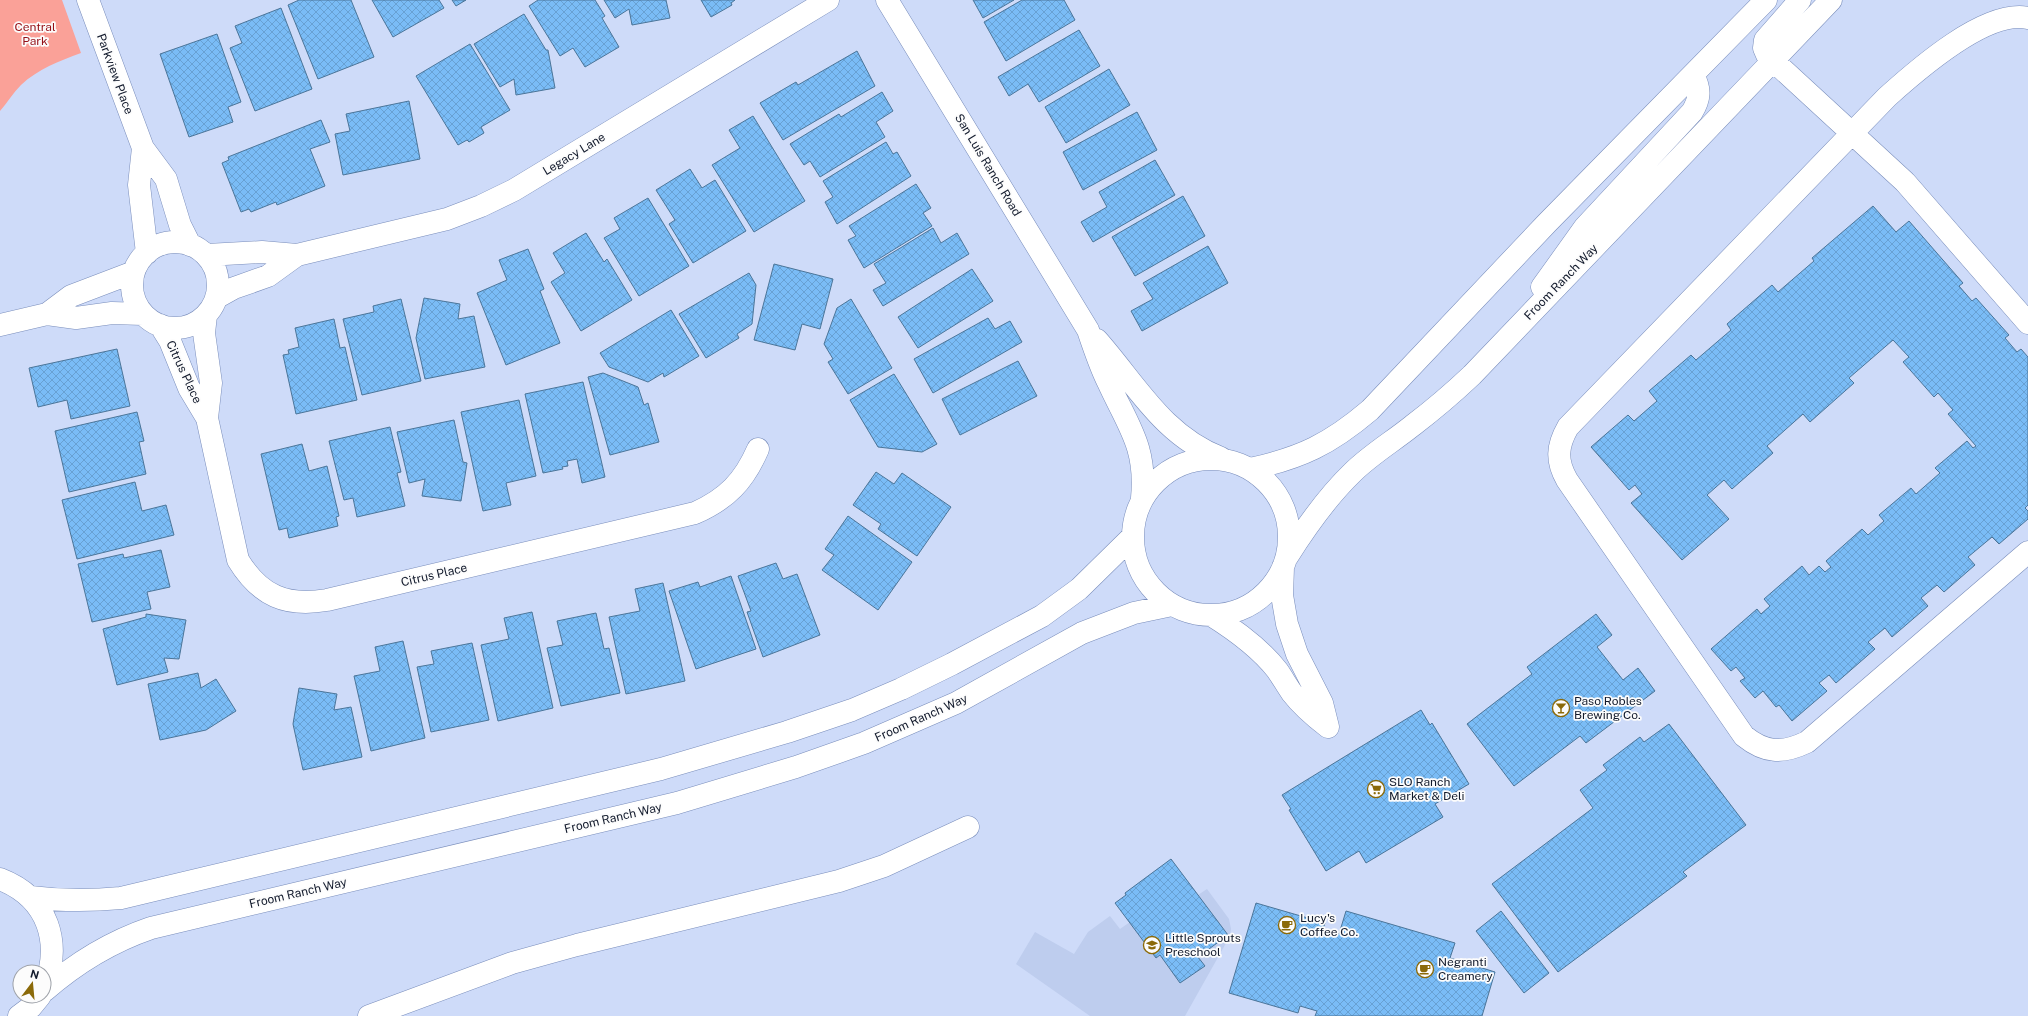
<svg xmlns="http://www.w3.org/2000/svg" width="2028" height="1016" font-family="'Public Sans',sans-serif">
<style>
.built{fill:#becdee}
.park{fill:#faa198}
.building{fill:url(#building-cross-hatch);stroke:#4b7599}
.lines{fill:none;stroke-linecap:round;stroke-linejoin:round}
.minor-casing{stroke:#798dbb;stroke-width:23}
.minor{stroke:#fff;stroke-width:22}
.labels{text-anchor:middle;stroke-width:3.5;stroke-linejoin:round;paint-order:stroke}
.park-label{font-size:12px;fill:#941017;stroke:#fcfcfc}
.street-label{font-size:12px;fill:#121a2c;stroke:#fcfcfc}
.poi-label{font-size:12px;fill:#121a2c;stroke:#fcfcfc;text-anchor:start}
</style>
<defs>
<pattern id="building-cross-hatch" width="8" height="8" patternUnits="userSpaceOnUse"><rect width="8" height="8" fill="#7abcf6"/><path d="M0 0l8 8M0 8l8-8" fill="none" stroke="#68a1d3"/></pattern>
</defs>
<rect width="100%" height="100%" fill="#cedbf9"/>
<path class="built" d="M 1171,859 L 1198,895 L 1207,889 L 1229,919 L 1231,929 L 1230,936 L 1185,1016 L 1090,1016 L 1016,964 L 1035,932 L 1074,954 L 1088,932 L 1110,916 L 1120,929 L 1130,922 L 1115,903 L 1126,895 L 1125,893 Z"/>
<path class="park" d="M 0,0 L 62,0 L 81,53 C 59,61 38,69 21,85 C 13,93 7,103 0,111 Z"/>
<path class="building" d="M 299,0 L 351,0 L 374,57 L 318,79 L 288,5 Z
M 372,0 L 439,0 L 444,8 L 393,37 Z
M 452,0 L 466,0 L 456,6 Z
M 538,0 L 595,0 L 605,16 L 602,18 L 619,47 L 585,67 L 573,48 L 560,56 L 529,6 Z
M 604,0 L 666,0 L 670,18 L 632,25 L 629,9 L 615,18 Z
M 701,0 L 735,0 L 731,3 L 732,5 L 711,17 Z
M 973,0 L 1014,0 L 983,18 Z
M 1022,0 L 1064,0 L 1075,20 L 1006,61 L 984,22 Z
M 281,8 L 312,89 L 255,111 L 230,48 L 242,43 L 235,26 Z
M 524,14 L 546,50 L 548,50 L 555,88 L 516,95 L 514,79 L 500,87 L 474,44 Z
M 1079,30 L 1100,66 L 1039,102 L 1028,84 L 1009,96 L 998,77 Z
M 217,34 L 241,102 L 228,107 L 233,122 L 189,137 L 160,54 Z
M 470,44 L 510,110 L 481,127 L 484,133 L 469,142 L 467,140 L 458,145 L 416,76 Z
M 857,51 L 875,86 L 783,140 L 760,103 L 796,82 L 798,85 Z
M 1109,69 L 1130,105 L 1066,143 L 1045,107 Z
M 882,92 L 893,111 L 876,122 L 885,137 L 820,177 L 810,161 L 804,165 L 790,144 L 839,114 L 841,117 Z
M 409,101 L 420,159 L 343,175 L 335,134 L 350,131 L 346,114 Z
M 1137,112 L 1157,150 L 1083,190 L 1063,152 Z
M 753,116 L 805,201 L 754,232 L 712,165 L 740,148 L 729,130 Z
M 321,120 L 330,142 L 310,149 L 325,186 L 277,205 L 276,202 L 251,212 L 249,209 L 241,212 L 222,163 L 229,160 L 228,157 Z
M 886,142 L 893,154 L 897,152 L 911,176 L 837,224 L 825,202 L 833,197 L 823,181 Z
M 1155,160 L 1175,195 L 1093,242 L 1081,222 L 1107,207 L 1099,192 Z
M 690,169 L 702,188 L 715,180 L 746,231 L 693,263 L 669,224 L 675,220 L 656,190 Z
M 916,184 L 931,208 L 923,213 L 932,226 L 864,268 L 848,240 L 856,236 L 849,226 Z
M 1183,196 L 1205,236 L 1135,276 L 1112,237 Z
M 648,198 L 689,266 L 639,296 L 604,238 L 620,229 L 614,218 Z
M 1873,206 L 1896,232 L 1909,221 L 1963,283 L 1959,286 L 1972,301 L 1976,298 L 2009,335 L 2005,338 L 2017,352 L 2021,349 L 2028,357 L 2028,505 L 2025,508 L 2028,511 L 2028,519 L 1999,544 L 1992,537 L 1968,557 L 1975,565 L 1944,592 L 1937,585 L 1921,598 L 1928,606 L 1892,637 L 1885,628 L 1868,642 L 1875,649 L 1836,683 L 1829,675 L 1819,683 L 1827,691 L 1792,721 L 1779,705 L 1776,707 L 1763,691 L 1755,698 L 1740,681 L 1745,678 L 1736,667 L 1731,671 L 1711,649 L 1757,609 L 1761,614 L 1770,606 L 1764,599 L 1802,566 L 1809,575 L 1819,566 L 1825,572 L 1831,567 L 1826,561 L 1862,529 L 1868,535 L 1884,521 L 1879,515 L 1911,488 L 1916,494 L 1940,473 L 1935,468 L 1967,441 L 1973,448 L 1976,446 L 1948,414 L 1953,410 L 1938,393 L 1934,397 L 1903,362 L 1909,357 L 1893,340 L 1849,378 L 1854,383 L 1810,422 L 1803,414 L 1767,446 L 1773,453 L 1732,489 L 1724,480 L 1707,495 L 1729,519 L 1682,560 L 1631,503 L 1642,494 L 1635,485 L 1629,490 L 1591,447 L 1628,415 L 1634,421 L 1657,401 L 1649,391 L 1691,355 L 1696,360 L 1731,330 L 1727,324 L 1772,285 L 1778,292 L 1814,261 L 1812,258 Z
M 933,228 L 941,243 L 957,233 L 969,254 L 883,306 L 873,290 L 886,283 L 874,264 Z
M 586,233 L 604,262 L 607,259 L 632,300 L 581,331 L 551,282 L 565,273 L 553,253 Z
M 1208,246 L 1228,283 L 1142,331 L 1131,311 L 1153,299 L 1143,283 Z
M 528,249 L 544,289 L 540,291 L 560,343 L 506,365 L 477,293 L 507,280 L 499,260 Z
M 774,264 L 833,279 L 820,329 L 802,324 L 795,350 L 754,340 Z
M 972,269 L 993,301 L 918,348 L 898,317 Z
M 749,273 L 756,285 L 752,324 L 737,334 L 739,338 L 706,358 L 679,314 Z
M 424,298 L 460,304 L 458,319 L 474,316 L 485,367 L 425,379 L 416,338 Z
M 401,299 L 421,381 L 362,395 L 343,319 L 374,312 L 373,306 Z
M 851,299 L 892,368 L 848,394 L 828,362 L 833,359 L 824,344 L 837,308 Z
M 671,310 L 699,356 L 664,377 L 663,373 L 648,382 L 609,367 L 600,353 Z
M 988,318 L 995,329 L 1010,321 L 1022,342 L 933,393 L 914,359 Z
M 334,319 L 340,348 L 345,347 L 357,400 L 296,414 L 283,355 L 289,354 L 288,350 L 299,347 L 295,328 Z
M 117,349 L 130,406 L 71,419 L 67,400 L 38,407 L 29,368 Z
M 1018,361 L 1037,396 L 960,435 L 942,399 Z
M 603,373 L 638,387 L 644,405 L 648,403 L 659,442 L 610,455 L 588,377 Z
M 894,374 L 937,444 L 922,452 L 878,447 L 850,400 Z
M 583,382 L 605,477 L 582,483 L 577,459 L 567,461 L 568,466 L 562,467 L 563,469 L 543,473 L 525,394 Z
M 519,400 L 536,476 L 506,483 L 511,505 L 483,511 L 461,412 Z
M 137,412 L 144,441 L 139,442 L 146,474 L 69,492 L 55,431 Z
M 454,420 L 463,462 L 467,463 L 461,501 L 422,496 L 425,479 L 409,483 L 397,432 Z
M 390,427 L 401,472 L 397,473 L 405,506 L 357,517 L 353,498 L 344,500 L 329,441 Z
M 302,444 L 309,471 L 327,466 L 339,516 L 336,517 L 338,526 L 289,538 L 287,528 L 279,530 L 261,454 Z
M 876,472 L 894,484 L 902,473 L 951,507 L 917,556 L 878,529 L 881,524 L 853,505 Z
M 135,482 L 142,511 L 166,505 L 174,535 L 77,559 L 62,500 Z
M 848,516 L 912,562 L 878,610 L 822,570 L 834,555 L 825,549 Z
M 161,550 L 170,587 L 147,592 L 151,609 L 92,622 L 78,564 L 123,554 L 124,558 Z
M 776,563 L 783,579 L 797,574 L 820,635 L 763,657 L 747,612 L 751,611 L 738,576 Z
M 731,576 L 756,649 L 696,669 L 669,591 L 698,582 L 700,587 Z
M 663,583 L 685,681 L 626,694 L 609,617 L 640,611 L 635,589 Z
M 532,612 L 553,708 L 498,721 L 481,645 L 509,639 L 504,618 Z
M 596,613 L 604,649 L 609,648 L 620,693 L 561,706 L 547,648 L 563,645 L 557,621 Z
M 146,614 L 186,620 L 179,659 L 164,658 L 168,672 L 117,685 L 103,629 L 146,617 Z
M 1596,614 L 1612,635 L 1597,647 L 1623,680 L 1638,668 L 1655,691 L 1586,743 L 1580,736 L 1514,786 L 1467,724 L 1532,674 L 1527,667 Z
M 403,641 L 425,738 L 371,751 L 354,676 L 380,671 L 375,647 Z
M 472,643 L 489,720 L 431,732 L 417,667 L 434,664 L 431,651 Z
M 198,673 L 201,688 L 216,679 L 236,711 L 206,730 L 160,740 L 148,684 Z
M 299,688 L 337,694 L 334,710 L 351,707 L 362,757 L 303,770 L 293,724 Z
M 1421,710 L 1430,725 L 1432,723 L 1469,784 L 1435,804 L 1443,817 L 1366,863 L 1359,851 L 1326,871 L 1289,810 L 1291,809 L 1282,795 Z
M 1669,724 L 1746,825 L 1683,872 L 1687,876 L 1558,972 L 1492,884 L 1593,808 L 1580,790 L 1607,770 L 1603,765 L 1640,737 L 1644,742 Z
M 1171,859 L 1228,935 L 1198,957 L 1205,966 L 1180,983 L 1160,955 L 1156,958 L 1115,903 L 1126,895 L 1125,893 Z
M 1256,903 L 1325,923 L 1323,929 L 1339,934 L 1346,911 L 1455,943 L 1450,958 L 1495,972 L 1482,1016 L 1315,1016 L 1317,1011 L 1300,1006 L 1298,1013 L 1229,993 Z
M 1501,911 L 1549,973 L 1524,993 L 1476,931 Z"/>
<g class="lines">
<g class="minor-casing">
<path id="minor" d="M 88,0 L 143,148 L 166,179 L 180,225 L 190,245
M 887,0 L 1088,330 C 1094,348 1100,366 1108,382 C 1128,426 1147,447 1142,498
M 1800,0 L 1765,40 L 1764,48 L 1767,55 L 1905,182 L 2028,323
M 2028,18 C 1986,9 1917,70 1887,97 L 1568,427 C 1557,446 1556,461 1567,480 L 1744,736 C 1765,753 1782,754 1807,742 L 2028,552
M 143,148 L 139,185 L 147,253
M132 285a43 43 0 1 1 86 0a43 43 0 1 1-86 0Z
M 207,255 L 262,252 L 297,255 L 447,219 L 481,206 L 514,190 L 828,0
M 1542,287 L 1585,227 L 1692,112 C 1700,99 1701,89 1693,75
M 216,298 L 234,288 L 268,276 L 297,255
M 47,314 L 71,296 L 134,272
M 206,315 L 204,333 L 211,383 L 207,418
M 0,325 L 47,314 L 76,318 L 112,313 L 143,314
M 160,325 L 170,341 L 189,388 L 207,418 L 238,560 C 260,596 286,607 327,600 L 695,513 C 727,499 744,481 758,449
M 1097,340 C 1136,384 1163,436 1221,458
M1133 537a78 78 0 1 1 156 0a78 78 0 1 1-156 0Z
M 1250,469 C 1301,458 1330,444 1370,410 L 1547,223 L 1766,0
M 1287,557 C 1306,527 1326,498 1352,473 C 1370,455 1392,442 1412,426 C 1433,410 1453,393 1472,375 L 1831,0
M 1283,567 L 1282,595 L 1287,624 L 1297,654 L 1322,703 L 1328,727
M 1211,615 C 1235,630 1259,647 1277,670 C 1282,677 1287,686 1292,693 C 1302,706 1315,717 1328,727
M 0,879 C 49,898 62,943 44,989
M 30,897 C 61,901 90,901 121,898 L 661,769 L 787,732 L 852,710 L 901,689 L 952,664 L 1042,616 L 1079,589 L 1132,537
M 44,991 C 77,962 110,942 151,928 L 677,803 L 796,767 L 864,743 L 956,703 L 1082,633 L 1134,613 L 1172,605
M 19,1016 L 31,1007 L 40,996
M 369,1016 L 512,963 L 577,945 L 839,881 L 884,866 L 968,827"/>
</g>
<use href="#minor" class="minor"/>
</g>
<defs>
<g id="bar-ring" transform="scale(0.9)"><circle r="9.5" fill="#fcfcfc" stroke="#8b6a09" stroke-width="1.5"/><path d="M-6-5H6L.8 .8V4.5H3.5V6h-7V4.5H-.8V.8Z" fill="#8b6a09"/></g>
<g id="supermarket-ring" transform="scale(0.9)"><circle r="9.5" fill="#fcfcfc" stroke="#8b6a09" stroke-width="1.5"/><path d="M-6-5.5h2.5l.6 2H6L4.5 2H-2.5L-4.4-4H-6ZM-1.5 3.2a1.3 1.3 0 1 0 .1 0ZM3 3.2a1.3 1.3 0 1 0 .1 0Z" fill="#8b6a09"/></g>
<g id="cafe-ring" transform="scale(0.9)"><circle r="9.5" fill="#fcfcfc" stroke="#8b6a09" stroke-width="1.5"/><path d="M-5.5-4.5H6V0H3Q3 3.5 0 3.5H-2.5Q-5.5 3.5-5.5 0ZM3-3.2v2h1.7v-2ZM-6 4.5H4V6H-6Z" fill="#8b6a09"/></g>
<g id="school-ring" transform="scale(0.9)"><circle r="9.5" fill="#fcfcfc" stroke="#8b6a09" stroke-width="1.5"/><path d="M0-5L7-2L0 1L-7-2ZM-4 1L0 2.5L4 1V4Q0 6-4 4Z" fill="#8b6a09"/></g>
</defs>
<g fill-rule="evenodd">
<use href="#bar-ring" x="1561" y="708"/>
<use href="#supermarket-ring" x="1376" y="789"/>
<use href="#cafe-ring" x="1287" y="925"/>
<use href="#school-ring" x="1152" y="945"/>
<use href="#cafe-ring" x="1425" y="969"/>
</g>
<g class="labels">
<g class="park-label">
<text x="35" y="31">Central<tspan x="35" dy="14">Park</tspan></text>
</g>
<g class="street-label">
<text transform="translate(115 74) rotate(70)" y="4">Parkview Place</text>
<text transform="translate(574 154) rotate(-31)" y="4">Legacy Lane</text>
<text transform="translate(988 165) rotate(59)" y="4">San Luis Ranch Road</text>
<text transform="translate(1561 282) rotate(-46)" y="4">Froom Ranch Way</text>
<text transform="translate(184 372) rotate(65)" y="4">Citrus Place</text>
<text transform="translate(434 575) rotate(-13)" y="4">Citrus Place</text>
<text transform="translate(921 718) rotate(-24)" y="4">Froom Ranch Way</text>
<text transform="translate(613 818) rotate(-13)" y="4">Froom Ranch Way</text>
<text transform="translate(298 893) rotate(-13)" y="4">Froom Ranch Way</text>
</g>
<g class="poi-label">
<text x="1574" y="705">Paso Robles<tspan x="1574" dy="14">Brewing Co.</tspan></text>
<text x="1389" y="786">SLO Ranch<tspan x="1389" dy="14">Market &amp; Deli</tspan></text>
<text x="1300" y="922">Lucy's<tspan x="1300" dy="14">Coffee Co.</tspan></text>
<text x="1165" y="942">Little Sprouts<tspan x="1165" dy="14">Preschool</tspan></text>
<text x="1438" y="966">Negranti<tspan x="1438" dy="14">Creamery</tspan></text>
</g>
</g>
<g transform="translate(32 984) rotate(16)"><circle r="19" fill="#fcfcfc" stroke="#9ea2a9"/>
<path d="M0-3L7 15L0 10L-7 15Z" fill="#8b6a09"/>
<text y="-6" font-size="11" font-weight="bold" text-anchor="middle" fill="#121a2c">N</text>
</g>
</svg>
